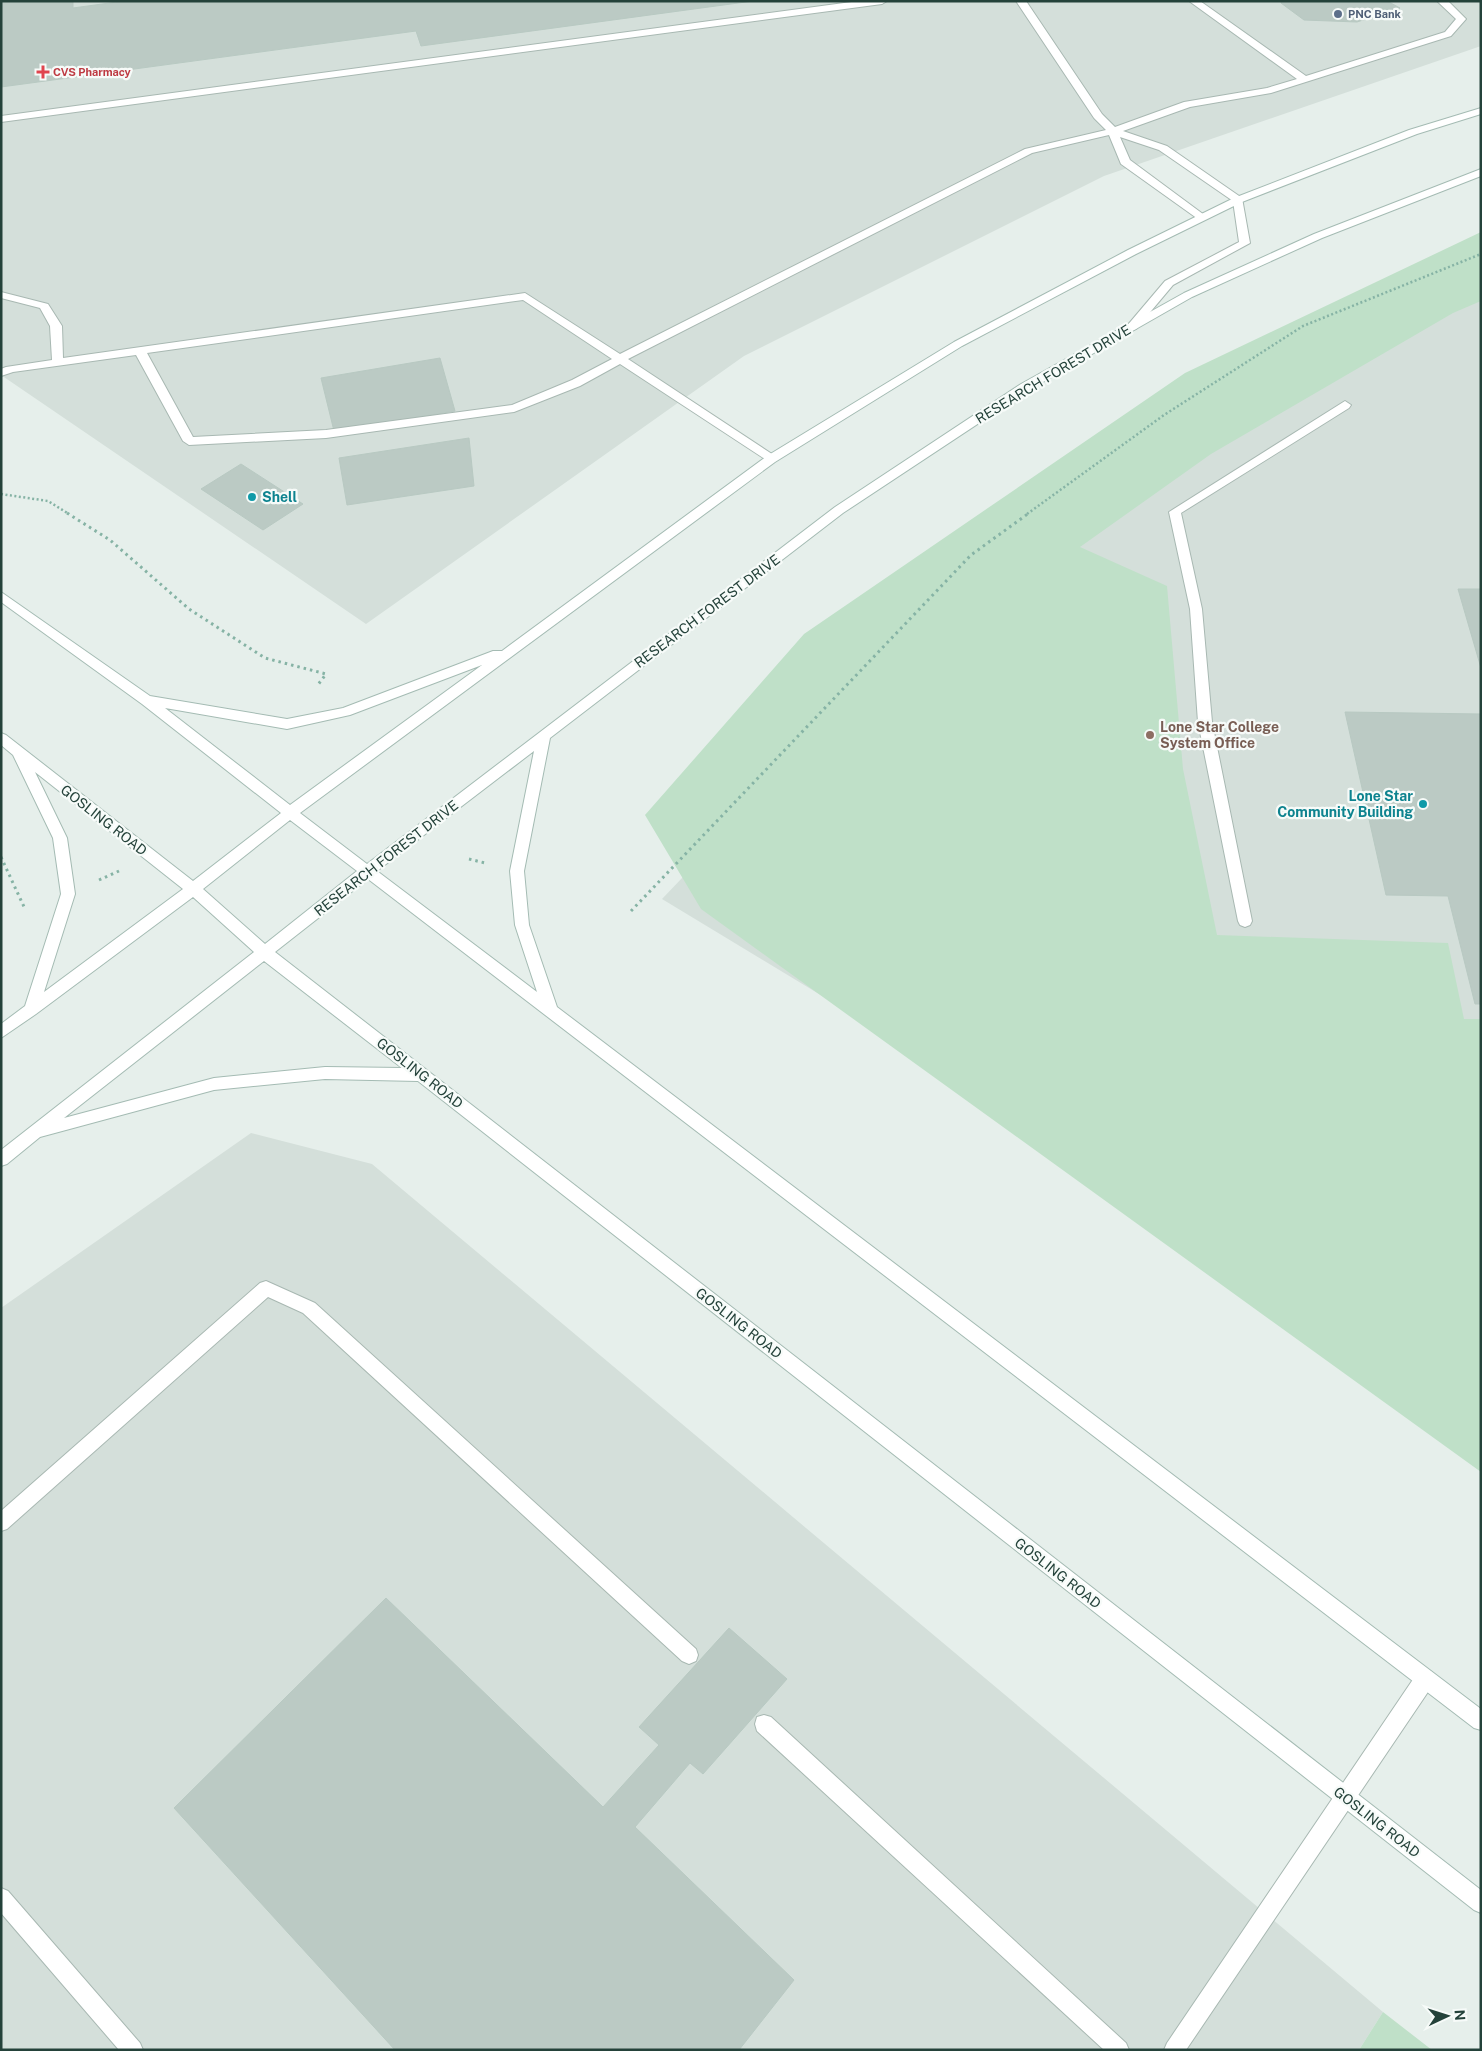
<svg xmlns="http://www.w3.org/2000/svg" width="1482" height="2051" font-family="'Public Sans',sans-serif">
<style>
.built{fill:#d4dfda}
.green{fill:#bfe0c8}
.building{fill:#bbcac4;stroke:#b8c9c2}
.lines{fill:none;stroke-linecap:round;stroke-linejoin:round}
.service-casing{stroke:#a8b8b2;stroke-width:2}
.secondary-casing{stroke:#a4bbb3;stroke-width:2}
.path-far1{stroke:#86b3a5;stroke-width:2.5;stroke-dasharray:2 2.5;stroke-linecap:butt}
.path{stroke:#86b3a5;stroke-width:3;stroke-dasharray:2.5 4;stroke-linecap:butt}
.service{fill:#fff;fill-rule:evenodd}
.secondary{fill:#fff;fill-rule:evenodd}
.service-dot{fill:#5c6f8a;stroke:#f7fbf9;stroke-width:2}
.health-dot{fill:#e0444e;stroke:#f7fbf9;stroke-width:2}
.culture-dot{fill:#0f9aa8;stroke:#f7fbf9;stroke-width:2}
.education-dot{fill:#8d6e63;stroke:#f7fbf9;stroke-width:2}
.labels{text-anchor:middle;stroke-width:4.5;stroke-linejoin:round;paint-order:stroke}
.far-service-label{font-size:11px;font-weight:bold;fill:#4e5e75;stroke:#f7fbf9;text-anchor:start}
.far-health-label{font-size:11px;font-weight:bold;fill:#be3a42;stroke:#f7fbf9;text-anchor:start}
.street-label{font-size:14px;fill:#24423a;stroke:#f7fbf9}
.culture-label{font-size:14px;font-weight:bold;fill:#0d838f;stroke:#f7fbf9;text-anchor:start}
.education-label{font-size:14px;font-weight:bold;fill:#785e54;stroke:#f7fbf9;text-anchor:start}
</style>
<rect width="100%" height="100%" fill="#e6efeb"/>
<path class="built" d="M 1,1 L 1481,1 L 1481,46 L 1104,176 L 744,356 L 366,624 L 1,375 Z
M 1481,266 L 1481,1105 L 1004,1106 L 662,899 L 975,571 Z
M 251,1133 L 372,1164 L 1383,2012 L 1359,2050 L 1,2050 L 1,1308 Z"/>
<path class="green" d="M 1481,232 L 1481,301 L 1453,313 L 1211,454 L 1080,547 L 1167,586 L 1183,769 L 1217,935 L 1448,943 L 1464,1019 L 1481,1019 L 1481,1472 L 701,909 L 645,815 L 804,634 L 1185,373 Z
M 1383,2012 L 1432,2050 L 1359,2050 Z"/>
<path class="building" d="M 1,1 L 73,1 L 73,8 L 124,1 L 753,1 L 421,46 L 416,31 L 1,87 Z
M 1281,1 L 1387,1 L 1400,8 L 1357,22 L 1304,20 L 1281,3 Z
M 440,358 L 455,411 L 334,431 L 321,378 Z
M 469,438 L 474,486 L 347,505 L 339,458 Z
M 241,464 L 303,504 L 263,530 L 201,489 Z
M 1458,589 L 1481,589 L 1481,668 Z
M 1345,712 L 1481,714 L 1481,1004 L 1475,1004 L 1448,896 L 1386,895 Z
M 386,1598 L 603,1807 L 659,1745 L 639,1727 L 729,1628 L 787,1679 L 703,1774 L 690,1763 L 635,1827 L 794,1980 L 739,2050 L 395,2050 L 174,1808 Z"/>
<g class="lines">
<g class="service-casing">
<path id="service" d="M 859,1 L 887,1 L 882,4 L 1,122 L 1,116 Z
M 1016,1 L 1026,1 L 1102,114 L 1115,127 L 1184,102 L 1267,88 L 1297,79 L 1189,1 L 1200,1 L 1306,76 L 1445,32 L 1456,19 L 1437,1 L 1448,1 L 1466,19 L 1451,36 L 1271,93 L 1190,107 L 1123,131 L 1167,146 L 1242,198 L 1250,243 L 1173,285 L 1136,329 L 1132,330 L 1126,327 L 1165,281 L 1239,242 L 1233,201 L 1159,150 L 1120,137 L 1130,160 L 1207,217 L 1202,220 L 1198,219 L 1121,164 L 1109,135 L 1032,153 L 628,359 L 775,456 L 777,459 L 771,463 L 620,364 L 580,386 L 514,412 L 326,438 L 189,445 L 183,441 L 136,355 L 13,372 L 1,376 L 1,369 L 6,367 L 52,360 L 50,326 L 40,308 L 1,298 L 1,292 L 48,304 L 62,326 L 63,358 L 525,293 L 620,354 L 1025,149 L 1106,130 L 1094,118 ZM 523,300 L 612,359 L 572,380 L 512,405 L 326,430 L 193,437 L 147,353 Z
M 1345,401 L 1351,405 L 1349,408 L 1181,513 L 1202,609 L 1212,722 L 1252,921 L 1250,925 L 1245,927 L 1240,925 L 1238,921 L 1198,722 L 1190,609 L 1169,512 Z
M 266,1281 L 315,1303 L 696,1649 L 698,1655 L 696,1661 L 689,1664 L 682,1661 L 303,1313 L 268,1297 L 7,1529 L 1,1531 L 1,1511 L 260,1283 Z
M 1425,1670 L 1432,1672 L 1434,1679 L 1432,1686 L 1186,2050 L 1164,2050 L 1167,2043 L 1418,1672 Z
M 764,1715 L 771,1717 L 1126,2043 L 1129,2050 L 1104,2050 L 757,1731 L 755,1724 L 757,1717 Z
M 1,1888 L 8,1891 L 140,2043 L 143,2050 L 119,2050 L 1,1913 Z"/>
</g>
<g class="secondary-casing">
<path id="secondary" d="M 1481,108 L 1481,114 L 1417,134 L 1242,202 L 1136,254 L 962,346 L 775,462 L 300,813 L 367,864 L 835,507 L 1021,384 L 1184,293 L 1314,234 L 1481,169 L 1481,176 L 1322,238 L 1192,297 L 1029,390 L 843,513 L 550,738 L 524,871 L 529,925 L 557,1007 L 1481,1709 L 1481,1730 L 1474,1728 L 368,879 L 275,952 L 1481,1890 L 1481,1913 L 1474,1910 L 418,1081 L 325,1079 L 214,1090 L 40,1137 L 7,1164 L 1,1166 L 1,1150 L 254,952 L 193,897 L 36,1014 L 1,1038 L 1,1024 L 25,1006 L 61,894 L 53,838 L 13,755 L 1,745 L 1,733 L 6,735 L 193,881 L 281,813 L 142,704 L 1,602 L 1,592 L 150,696 L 287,719 L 343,708 L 493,651 L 502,651 L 767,456 L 954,342 L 1128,250 L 1234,198 L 1409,130 ZM 482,665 L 290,805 L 165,708 L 287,729 L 350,715 ZM 534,751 L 510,871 L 515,925 L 537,992 L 377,871 ZM 35,772 L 183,889 L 44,992 L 75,894 L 67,838 ZM 290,820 L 357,871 L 265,944 L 203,889 ZM 264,961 L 402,1068 L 325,1067 L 214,1078 L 64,1118 Z"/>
</g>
<path class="path-far1" d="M 1,494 L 48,501 L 69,514
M 1027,514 L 1164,415 L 1303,326 L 1481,254"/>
<path class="path" d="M 67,513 L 110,540 L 189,609 L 265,658 L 326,674 L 317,686
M 1,857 L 25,909
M 469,859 L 485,863
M 99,880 L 119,871
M 631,911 L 971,555 L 1029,513"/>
<use href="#service" class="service"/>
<use href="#secondary" class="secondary"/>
</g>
<circle class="service-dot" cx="1338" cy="14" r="5"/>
<path class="health-dot" d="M40.5 64.5h5v5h5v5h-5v5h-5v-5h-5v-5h5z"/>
<g class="culture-dot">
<circle cx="252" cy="497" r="5"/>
<circle cx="1423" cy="804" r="5"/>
</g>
<circle class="education-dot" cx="1150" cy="735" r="5"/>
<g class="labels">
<g class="far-service-label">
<text x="1348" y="18">PNC Bank</text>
</g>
<g class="far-health-label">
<text x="53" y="76">CVS Pharmacy</text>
</g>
<g class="street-label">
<text transform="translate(1053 374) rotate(-31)" y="5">RESEARCH FOREST DRIVE</text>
<text transform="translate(707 611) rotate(-37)" y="5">RESEARCH FOREST DRIVE</text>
<text transform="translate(104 820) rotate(38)" y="5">GOSLING ROAD</text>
<text transform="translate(386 858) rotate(-38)" y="5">RESEARCH FOREST DRIVE</text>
<text transform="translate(420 1073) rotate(38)" y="5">GOSLING ROAD</text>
<text transform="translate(739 1323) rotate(38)" y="5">GOSLING ROAD</text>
<text transform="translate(1058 1573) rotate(38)" y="5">GOSLING ROAD</text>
<text transform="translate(1377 1822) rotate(38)" y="5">GOSLING ROAD</text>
</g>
<g class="culture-label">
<text x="262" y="502">Shell</text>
<text x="1413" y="801" text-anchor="end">Lone Star<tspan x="1413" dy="16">Community Building</tspan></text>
</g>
<g class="education-label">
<text x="1160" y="732">Lone Star College<tspan x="1160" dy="16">System Office</tspan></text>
</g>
</g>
<rect width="1482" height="2051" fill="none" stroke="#24423a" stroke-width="5"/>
<g transform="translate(1447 2016) rotate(86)" stroke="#f7fbf9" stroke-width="4" paint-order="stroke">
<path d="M0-4L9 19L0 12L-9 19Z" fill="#24423a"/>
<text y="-8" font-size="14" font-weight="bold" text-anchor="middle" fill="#24423a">N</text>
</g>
</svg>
